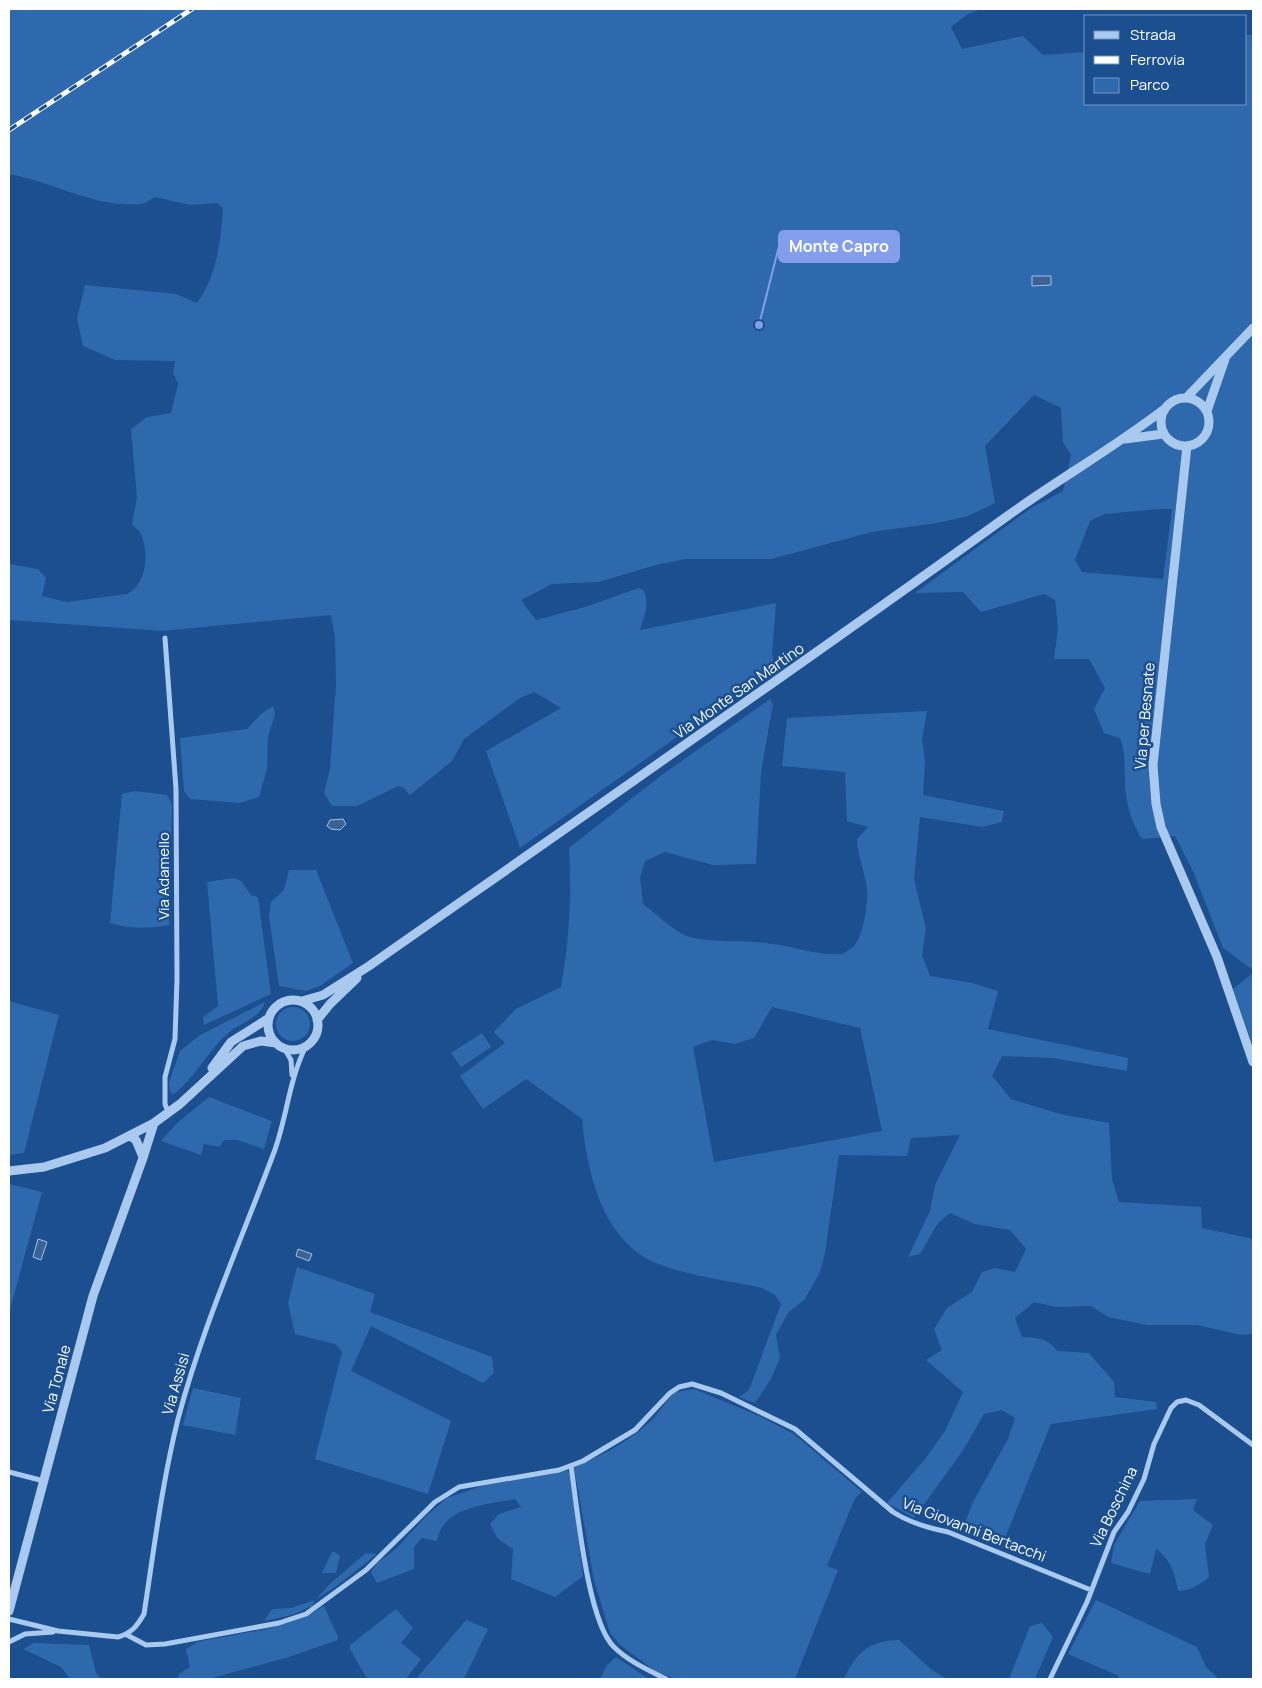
<svg xmlns="http://www.w3.org/2000/svg" width="1262" height="1688" font-family="Manrope,sans-serif">
<style>
.green{fill:#2e69ad;fill-rule:evenodd}
.water{fill:#3c6290;stroke:#9cc4f0}
.lines{fill:none;stroke-linecap:round;stroke-linejoin:round}
.minor{stroke:#a9c9ee;stroke-width:5}
.tertiary{stroke:#a9c9ee;stroke-width:9}
.rail-casing{stroke:#fff;stroke-width:5}
.rail{stroke:#1b4f8f;stroke-width:3;stroke-dasharray:9;stroke-linecap:butt}
.labels{text-anchor:middle;stroke-width:5;stroke-linejoin:round;paint-order:stroke}
.street-label{font-size:15px;fill:#fff;stroke:#1b4f8f}
.leader{fill:none;stroke:#839eea;stroke-width:2}
.callout-dot{fill:#839eea;stroke:#1b4f8f;stroke-width:2}
.callout{fill:#839eea;stroke:#839eea;stroke-width:2}
.callout-label{font-size:16px;text-anchor:middle;font-weight:bold;fill:#fff}
</style>
<rect width="100%" height="100%" fill="#1b4f8f"/>
<path class="green" d="M 9,9 L 981,9 L 968,14 L 951,27 L 962,49 L 1023,36 L 1043,55 L 1086,52 L 1086,104 L 1246,104 L 1246,35 L 1253,35 L 1253,970 L 1223,948 L 1193,871 L 1175,836 L 1142,839 C 1131,822 1125,801 1125,780 C 1124,763 1126,755 1120,738 L 1104,733 L 1094,709 L 1105,688 L 1089,659 L 1054,659 L 1058,628 L 1055,600 L 1044,594 L 981,612 L 963,592 L 915,593 L 1031,508 L 1063,491 L 1071,455 L 1063,442 L 1061,408 L 1034,395 L 985,446 L 995,503 L 968,516 L 937,523 L 872,532 L 771,559 L 686,559 L 656,565 L 599,582 L 552,584 L 521,600 L 536,620 L 585,607 L 639,588 L 644,591 C 650,606 644,615 640,630 L 776,603 L 772,654 L 776,667 L 520,848 L 486,751 L 561,708 L 534,692 L 520,698 L 464,739 L 452,761 L 410,795 L 403,787 L 398,786 L 357,806 L 332,806 L 324,793 L 330,769 L 336,684 L 335,637 L 331,615 L 162,631 L 9,620 L 9,564 L 38,569 L 46,578 L 42,596 L 66,602 L 127,594 C 146,585 149,555 142,537 C 141,532 135,528 132,524 L 137,498 L 131,429 L 147,417 L 171,413 L 178,384 L 173,372 L 175,361 L 115,360 L 83,346 L 77,319 L 85,285 L 176,294 L 197,303 C 217,276 221,240 223,208 L 217,203 L 190,205 L 155,197 C 151,199 146,204 141,204 C 97,209 51,181 9,174 ZM 1159,509 L 1172,509 L 1163,579 L 1082,572 L 1075,560 L 1090,521 L 1105,514 Z
M 770,699 L 773,704 L 761,772 L 756,864 L 713,865 L 665,852 L 645,861 L 640,878 L 643,904 C 657,914 674,932 690,937 C 717,944 746,939 773,944 C 796,947 818,956 841,954 C 845,953 851,949 854,946 C 863,937 869,900 867,888 C 864,870 858,858 857,839 L 868,827 L 847,821 L 845,772 L 782,766 L 787,718 L 927,711 L 922,739 L 925,761 L 923,795 L 1004,811 L 1002,822 L 982,827 L 920,817 L 914,879 L 926,929 L 922,955 L 930,976 L 972,983 L 998,991 L 988,1029 L 1128,1058 L 1127,1071 L 1053,1058 L 1002,1056 L 992,1076 L 1011,1099 L 1060,1114 L 1109,1123 L 1112,1179 L 1119,1202 L 1201,1207 L 1202,1228 L 1253,1239 L 1253,1334 L 1241,1335 L 1197,1325 L 1147,1325 L 1108,1317 L 1091,1306 L 1056,1307 L 1034,1302 L 1015,1318 L 1022,1337 C 1038,1338 1048,1338 1057,1351 L 1089,1353 L 1114,1382 L 1115,1397 L 1156,1402 L 1157,1409 L 1051,1424 L 1001,1548 L 962,1531 L 973,1502 L 1008,1439 L 1015,1418 L 1002,1410 L 984,1414 L 962,1452 L 914,1518 L 887,1503 L 925,1459 L 945,1431 L 963,1392 L 926,1360 L 942,1350 L 934,1329 L 947,1308 L 972,1292 L 982,1272 L 995,1268 L 1015,1272 L 1026,1249 L 1010,1230 L 975,1224 L 950,1213 L 938,1223 L 920,1254 L 908,1257 L 930,1211 L 935,1185 L 960,1135 L 911,1138 L 907,1156 L 839,1155 L 825,1253 L 820,1272 L 805,1299 L 788,1313 L 776,1335 L 780,1358 L 771,1379 L 755,1403 L 739,1397 L 749,1390 L 781,1304 L 775,1295 L 762,1288 C 730,1281 691,1276 661,1265 C 603,1244 587,1174 582,1119 L 526,1079 L 483,1109 L 460,1076 L 505,1043 L 494,1032 L 516,1009 L 561,987 C 569,942 572,894 569,848 L 663,774 ZM 772,1007 L 860,1028 L 882,1131 L 714,1162 L 693,1047 L 712,1040 L 735,1044 L 754,1038 Z
M 273,706 L 275,714 L 268,737 L 267,769 L 259,797 L 240,803 L 190,799 L 184,791 L 180,738 L 247,729 L 261,714 Z
M 135,791 L 167,795 L 172,804 L 169,925 C 147,929 131,929 110,923 L 122,794 Z
M 289,870 L 316,870 L 353,963 L 320,986 L 306,991 L 279,986 L 269,917 L 271,902 L 284,890 Z
M 234,878 L 241,881 L 251,895 L 258,897 L 271,994 L 204,1025 L 203,1017 L 218,1006 L 207,882 Z
M 1253,973 L 1253,1046 L 1233,989 Z
M 9,1001 L 59,1015 L 24,1153 L 9,1155 Z
M 265,1002 C 260,1019 239,1023 227,1034 C 207,1052 195,1078 173,1095 L 170,1091 L 169,1082 L 180,1051 L 200,1035 Z
M276 1024a17 17 0 1 1 34 0a17 17 0 1 1-34 0Z
M 482,1033 L 491,1047 L 461,1067 L 451,1053 Z
M 209,1097 L 272,1121 L 264,1149 L 238,1140 L 224,1140 L 219,1147 L 204,1144 L 201,1155 L 161,1141 L 177,1123 Z
M 9,1184 L 42,1192 L 9,1313 Z
M 297,1267 L 375,1294 L 370,1312 L 492,1357 L 494,1373 L 483,1383 L 371,1326 L 351,1371 L 451,1421 L 428,1494 L 315,1459 L 342,1352 L 335,1344 L 295,1334 L 288,1303 Z
M 193,1388 L 241,1398 L 235,1435 L 183,1425 Z
M 694,1389 L 757,1415 L 794,1434 L 862,1492 L 855,1498 L 827,1566 L 838,1570 L 795,1679 L 676,1679 L 655,1671 L 619,1644 L 610,1633 L 594,1580 L 574,1467 C 600,1457 629,1441 650,1422 C 659,1413 666,1401 675,1392 Z
M 567,1470 L 570,1474 L 583,1576 L 555,1597 L 511,1579 L 513,1549 L 498,1539 L 490,1524 L 499,1514 L 521,1507 L 515,1499 C 486,1505 443,1506 437,1541 L 422,1538 L 414,1547 L 414,1569 L 377,1583 L 371,1572 L 377,1563 L 396,1549 L 426,1516 L 447,1498 L 482,1486 Z
M 1197,1499 L 1193,1510 L 1213,1525 L 1205,1544 L 1209,1577 C 1199,1586 1191,1590 1178,1591 C 1175,1573 1171,1560 1156,1549 L 1150,1574 L 1111,1563 L 1114,1545 L 1140,1501 Z
M 332,1552 L 335,1552 L 340,1556 L 336,1573 L 322,1573 Z
M 366,1553 L 377,1554 L 338,1585 L 315,1600 L 312,1606 L 292,1615 L 264,1621 L 272,1609 L 291,1608 L 315,1600 L 332,1582 Z
M 1096,1600 L 1197,1647 L 1206,1667 L 1219,1679 L 1118,1679 L 1119,1676 L 1068,1654 Z
M 324,1606 L 338,1637 L 338,1640 L 286,1658 L 208,1679 L 178,1679 L 179,1674 L 190,1667 L 186,1649 L 197,1642 C 240,1633 287,1630 324,1606 Z
M 396,1609 L 413,1628 L 401,1643 L 421,1659 L 406,1679 L 367,1679 L 350,1649 L 350,1645 Z
M 466,1620 L 488,1629 L 464,1679 L 416,1679 Z
M 1042,1623 L 1053,1637 L 1035,1679 L 1009,1679 L 1030,1626 Z
M 899,1640 L 932,1670 L 947,1679 L 844,1679 C 856,1652 869,1641 899,1640 Z
M 34,1643 L 89,1645 L 96,1673 L 101,1679 L 70,1679 L 61,1667 L 23,1649 Z
M 616,1657 L 649,1679 L 600,1679 L 607,1665 Z"/>
<path class="water" d="M 1032,276 L 1051,276 L 1051,285 L 1032,286 Z
M 343,819 L 346,824 L 340,830 L 331,829 L 327,826 L 330,820 Z
M 38,1239 L 47,1242 L 41,1260 L 33,1257 Z
M 298,1249 L 312,1254 L 309,1261 L 296,1256 Z"/>
<g class="lines">
<path class="minor" d="M 165,638 L 176,789 L 177,979 L 175,1039 L 165,1077 L 165,1104 L 168,1112
M 284,1048 L 291,1060 L 292,1075
M 571,1466 C 577,1505 587,1621 614,1647 C 628,1661 648,1670 666,1679
M 9,1472 L 44,1481
M 9,1619 L 58,1631 L 118,1637 C 132,1633 137,1626 144,1614 C 154,1549 162,1483 178,1419 C 202,1328 240,1243 273,1155 C 287,1119 288,1082 306,1046
M 127,1635 L 146,1645 L 165,1644 L 279,1623 L 306,1614 L 366,1570 L 435,1502 L 459,1487 L 559,1470 L 583,1461 L 635,1430 L 670,1393 L 679,1387 L 692,1384 L 721,1393 L 795,1429 L 893,1512 C 910,1523 928,1528 948,1532 L 1091,1590
M 9,1642 L 25,1634 L 53,1632
M 1050,1679 L 1087,1602 L 1114,1532 L 1128,1512 L 1144,1479 L 1154,1444 L 1171,1408 L 1177,1402 L 1186,1400 L 1199,1405 L 1253,1445"/>
<path class="tertiary" d="M 1187,397 L 1253,328
M1161 422a24 24 0 1 1 48 0a24 24 0 1 1-48 0Z
M 1207,411 L 1225,359
M 1125,439 L 1163,434
M 1187,446 L 1153,765 L 1156,804 L 1161,827 L 1217,957 L 1253,1062
M268 1025a25 25 0 1 1 50 0a25 25 0 1 1-50 0Z
M 302,1001 L 323,995 L 369,966 C 582,817 795,669 1006,517 C 1057,480 1112,449 1163,410
M 317,1020 L 330,1004 L 357,978
M 212,1068 L 231,1042 L 269,1018
M 130,1136 L 136,1140 L 143,1157
M 9,1171 L 44,1167 L 105,1148 L 154,1123 L 180,1104 L 243,1046 L 261,1041 L 276,1043
M 9,1611 L 93,1296 L 143,1158 L 154,1123"/>
<g class="rail-casing">
<path id="rail" d="M 9,130 L 192,9"/>
</g>
<use href="#rail" class="rail"/>
</g>
<g class="labels">
<g class="street-label">
<text transform="translate(739 691) rotate(-35)" y="5">Via Monte San Martino</text>
<text transform="translate(1145 716) rotate(-85)" y="5">Via per Besnate</text>
<text transform="translate(164 876) rotate(-90)" y="5">Via Adamello</text>
<text transform="translate(57 1379) rotate(-75)" y="5">Via Tonale</text>
<text transform="translate(176 1384) rotate(-74)" y="5">Via Assisi</text>
<text transform="translate(1114 1507) rotate(-64)" y="5">Via Boschina</text>
<text transform="translate(974 1530) rotate(21)" y="5">Via Giovanni Bertacchi</text>
</g>
</g>
<path class="leader" d="M759 325L779 246"/>
<circle class="callout-dot" cx="759" cy="325" r="5"/>
<rect class="callout" x="779" y="231" width="120" height="31" rx="5"/>
<g class="callout-label">
<text x="839" y="252">Monte Capro</text>
</g>
<rect width="1262" height="1688" fill="none" stroke="#ffffff" stroke-width="20"/>
<rect x="1084" y="15" width="162" height="90" fill="#1b4f8f" stroke="#7695bc"/>
<rect x="1094" y="31" width="25" height="8" fill="#a9c9ee" stroke="#7695bc"/>
<text x="1130" y="40" font-size="15" fill="#ffffff">Strada</text>
<rect x="1094" y="56" width="25" height="8" fill="#ffffff" stroke="#7695bc"/>
<text x="1130" y="65" font-size="15" fill="#ffffff">Ferrovia</text>
<rect x="1094" y="78" width="25" height="15" fill="#2e69ad" stroke="#7695bc"/>
<text x="1130" y="90" font-size="15" fill="#ffffff">Parco</text>
</svg>
